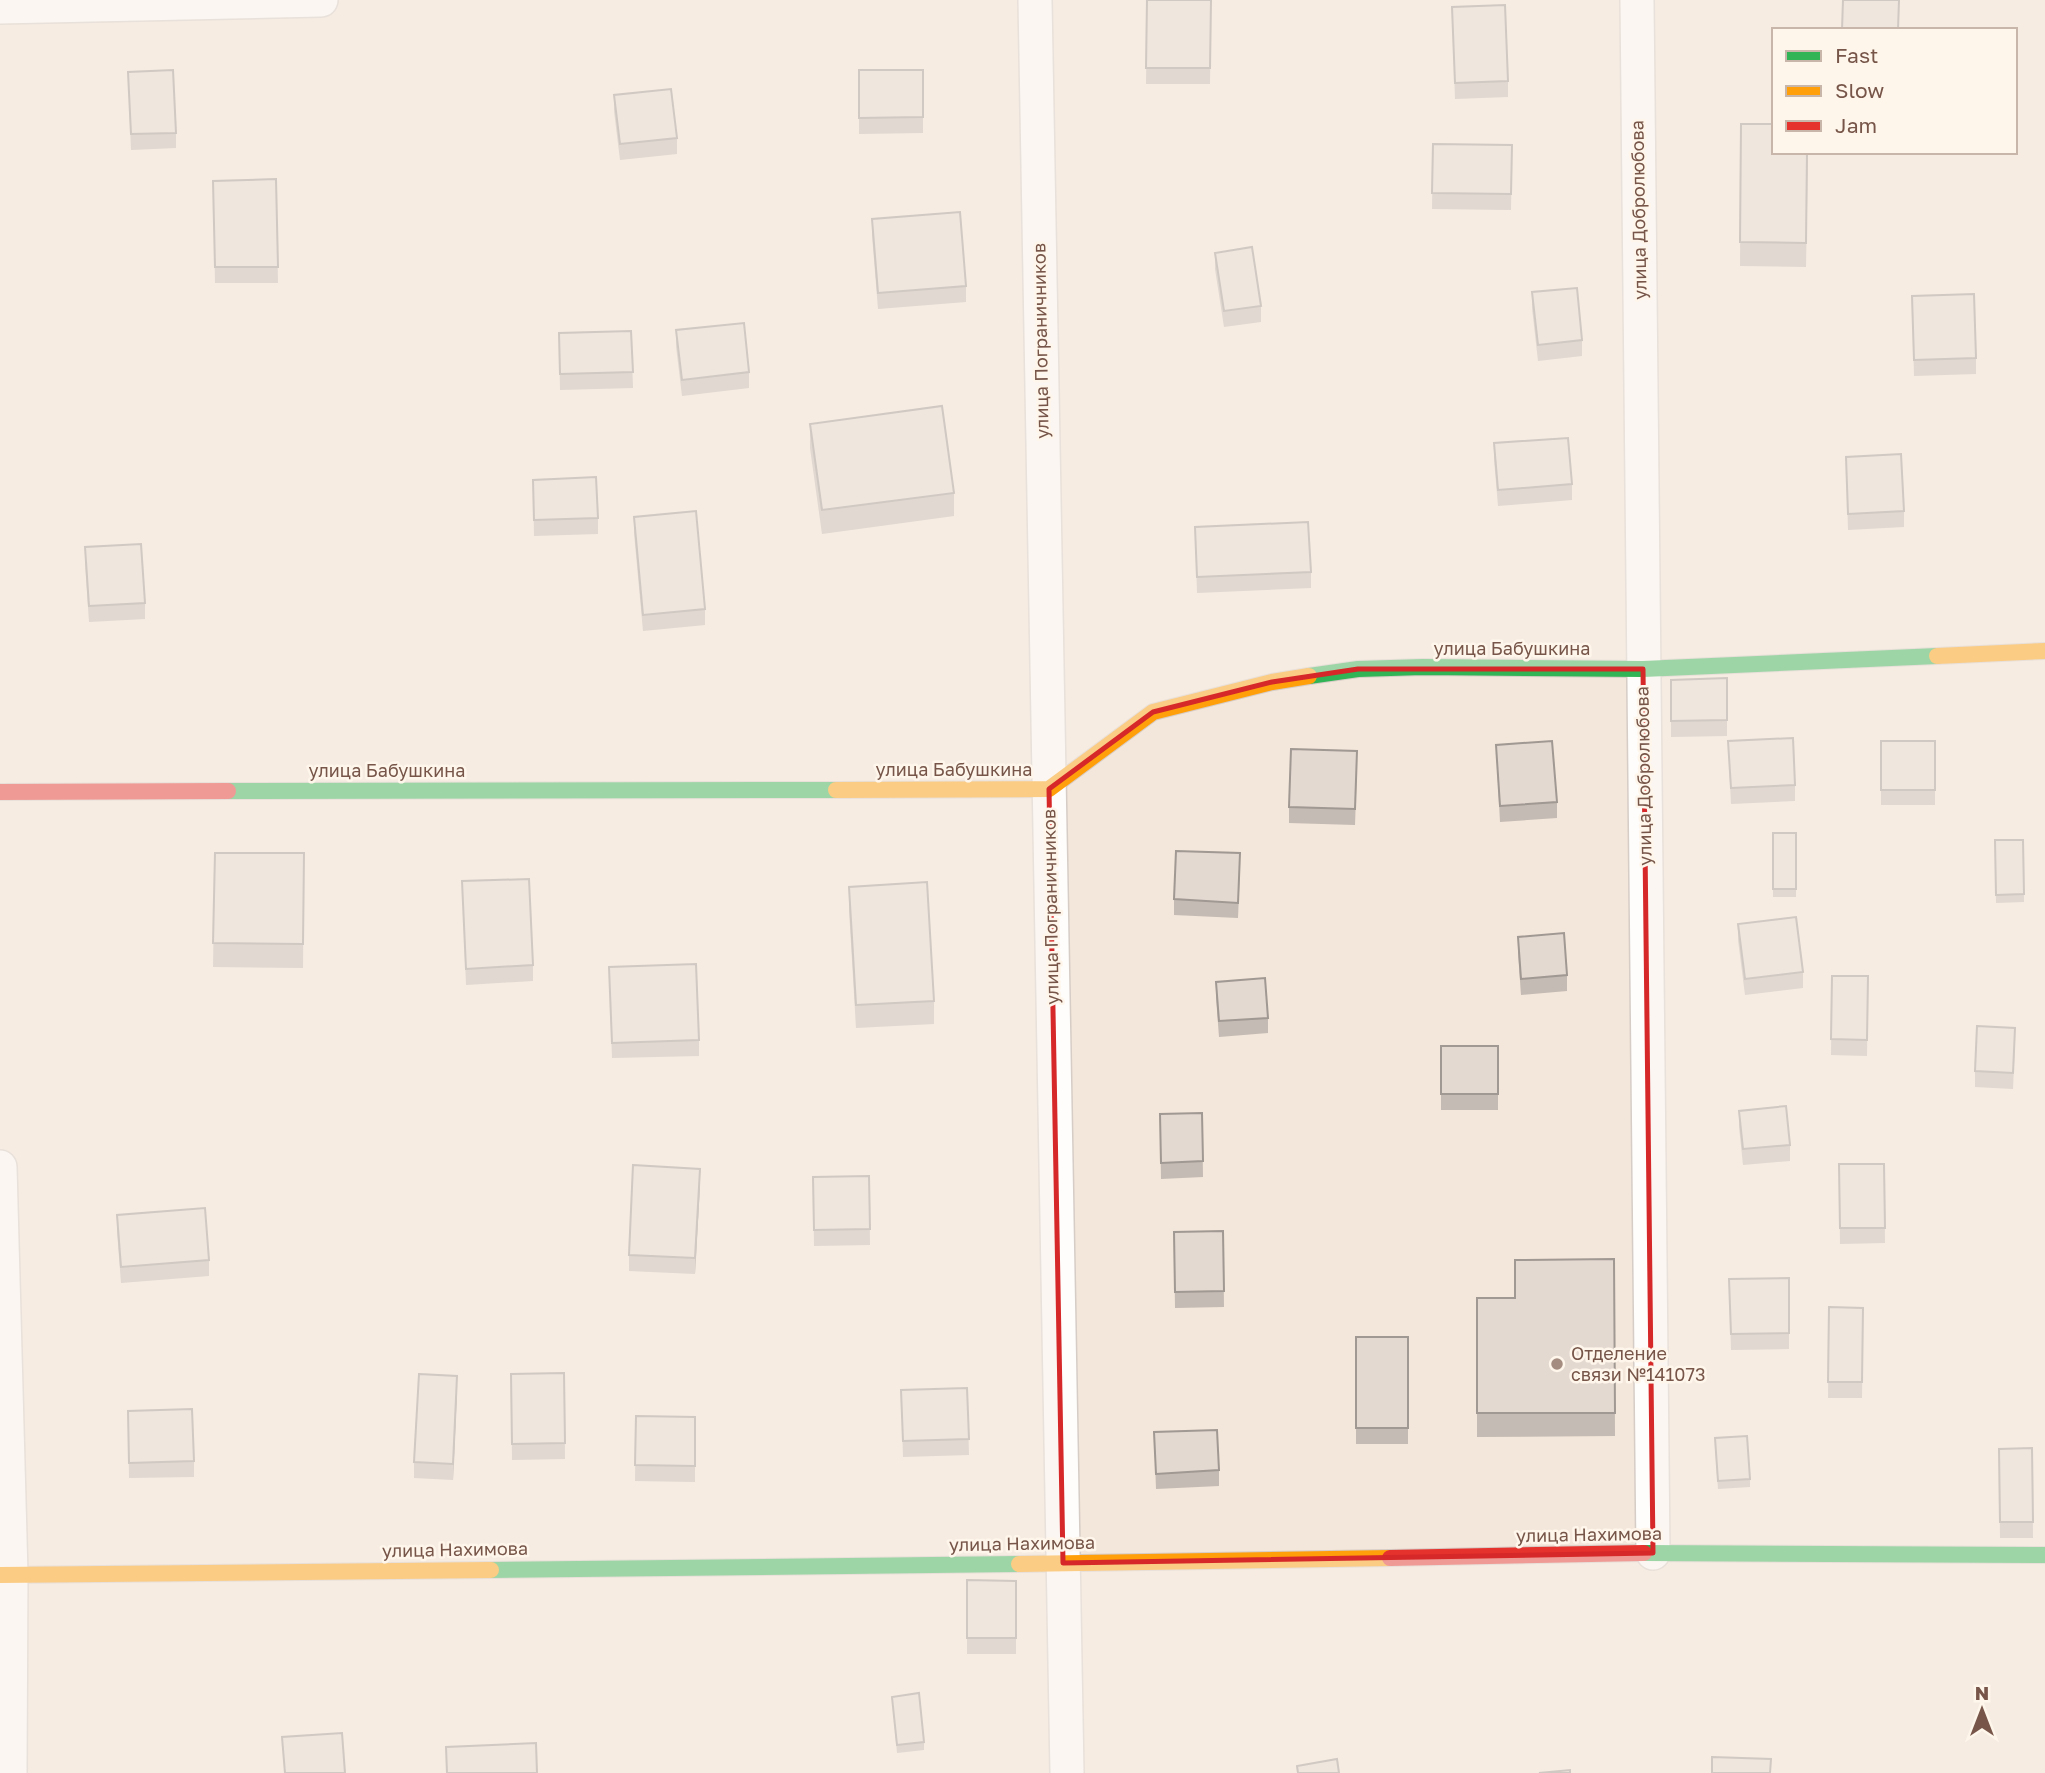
<svg xmlns="http://www.w3.org/2000/svg" width="2045" height="1773" font-family="'Golos Text',sans-serif">
<style>
.residential{fill:#f3e6da;fill-rule:evenodd}
.lines{fill:none;stroke-linecap:round;stroke-linejoin:round}
.street-casing{stroke:#d6cdc7;stroke-width:36}
.fast-casing{stroke:#d6ccc6;stroke-width:18}
.slow-casing{stroke:#d6ccc6;stroke-width:18}
.jam-casing{stroke:#d6ccc6;stroke-width:18}
.street{stroke:#fefdfc;stroke-width:33}
.fast{stroke:#30b455;stroke-width:16}
.slow{stroke:#ff9f0a;stroke-width:16}
.jam{stroke:#e5322d;stroke-width:16}
.wall{fill:#c4bbb4}
.shaded-wall{fill:#a09892}
.building{fill:#e4d9d1;stroke:#a09892;stroke-width:2}
.marked{fill:none;stroke:#d62828;stroke-width:5;stroke-linejoin:round}
.poi-dot{fill:#a48c81;stroke:#fff6eb;stroke-width:2.5}
.labels{text-anchor:middle;stroke-width:5;stroke-linejoin:round;paint-order:stroke}
.street-label{font-size:18px;fill:#775649;stroke:#fff6eb}
.poi-label{font-size:18px;fill:#775649;stroke:#fff6eb;text-anchor:start}
</style>
<rect width="100%" height="100%" fill="#f7f1ea"/>
<path class="residential" d="M 0,0 L 2045,0 L 2045,1773 L 0,1773 ZM 1774,30 L 2015,30 L 2015,152 L 1774,152 Z"/>
<g class="lines">
<g class="street-casing">
<path id="street" d="M 1035,0 L 1067,1773
M 1637,0 L 1653,1553
M 0,7 L 321,0
M 0,1167 L 11,1574 L 10,1773"/>
</g>
<g class="fast-casing">
<path id="fast" d="M 1309,676 L 1358,669 L 1423,667 L 1643,669 L 1937,656
M 228,791 L 836,790
M 1644,1553 L 2045,1555
M 491,1570 L 1019,1564"/>
</g>
<g class="slow-casing">
<path id="slow" d="M 1937,656 L 2045,651
M 836,790 L 1049,789 L 1153,712 L 1272,682 L 1309,676
M 1019,1564 L 1390,1558
M 0,1575 L 491,1570"/>
</g>
<g class="jam-casing">
<path id="jam" d="M 0,792 L 228,791
M 1390,1558 L 1644,1553"/>
</g>
<use href="#street" class="street"/>
<use href="#fast" class="fast"/>
<use href="#slow" class="slow"/>
<use href="#jam" class="jam"/>
</g>
<path class="wall" d="M 1147,0 L 1211,0 L 1210,84 L 1146,84 Z
M 1452,7 L 1508,81 L 1508,97 L 1455,99 Z
M 859,70 L 923,70 L 923,133 L 859,134 Z
M 128,72 L 176,133 L 176,148 L 131,150 Z
M 614,95 L 677,138 L 677,154 L 620,160 L 614,111 Z
M 1741,124 L 1808,152 L 1806,267 L 1740,266 Z
M 1433,144 L 1512,145 L 1511,210 L 1432,209 Z
M 276,179 L 278,283 L 215,283 L 213,181 Z
M 872,219 L 966,286 L 966,302 L 878,309 L 872,235 Z
M 1215,253 L 1261,306 L 1261,322 L 1224,327 L 1215,269 Z
M 1532,292 L 1582,340 L 1582,356 L 1538,361 L 1532,308 Z
M 1912,296 L 1976,358 L 1976,374 L 1914,376 Z
M 676,330 L 749,372 L 749,388 L 682,396 L 676,346 Z
M 631,331 L 633,388 L 560,390 L 559,333 Z
M 810,424 L 954,493 L 954,516 L 822,534 L 810,448 Z
M 1494,443 L 1572,484 L 1572,500 L 1498,506 L 1494,459 Z
M 1846,457 L 1904,511 L 1904,527 L 1848,530 Z
M 533,480 L 598,518 L 598,534 L 534,536 Z
M 634,517 L 705,609 L 705,625 L 643,631 L 634,533 Z
M 1195,527 L 1311,572 L 1311,588 L 1197,593 Z
M 85,547 L 145,603 L 145,619 L 89,622 L 85,563 Z
M 1727,678 L 1727,736 L 1671,737 L 1671,680 Z
M 1728,741 L 1795,785 L 1795,801 L 1731,804 Z
M 1881,741 L 1935,741 L 1935,805 L 1881,805 Z
M 1496,745 L 1557,802 L 1557,818 L 1500,822 Z
M 1357,767 L 1355,825 L 1289,823 L 1289,807 Z
M 1773,833 L 1796,833 L 1796,897 L 1773,897 Z
M 1995,840 L 2023,840 L 2024,902 L 1996,903 Z
M 215,853 L 304,853 L 303,968 L 213,967 Z
M 1240,869 L 1238,918 L 1174,915 L 1174,899 Z
M 462,881 L 533,965 L 533,981 L 466,985 Z
M 849,887 L 934,1001 L 934,1024 L 856,1028 L 849,910 Z
M 1738,924 L 1803,972 L 1803,988 L 1745,995 L 1738,940 Z
M 1518,937 L 1567,975 L 1567,991 L 1521,995 L 1518,953 Z
M 609,967 L 699,1040 L 699,1056 L 612,1058 Z
M 1832,976 L 1868,976 L 1867,1056 L 1831,1055 Z
M 1216,982 L 1268,1018 L 1268,1033 L 1219,1037 L 1216,997 Z
M 2015,1044 L 2013,1089 L 1975,1087 L 1975,1071 Z
M 1441,1046 L 1498,1046 L 1498,1110 L 1441,1110 Z
M 1739,1111 L 1790,1145 L 1790,1161 L 1743,1165 L 1739,1127 Z
M 1202,1113 L 1203,1177 L 1161,1179 L 1160,1114 Z
M 1839,1164 L 1884,1164 L 1885,1243 L 1840,1244 Z
M 869,1176 L 870,1245 L 814,1246 L 813,1177 Z
M 700,1185 L 695,1274 L 629,1271 L 629,1255 Z
M 117,1215 L 209,1260 L 209,1276 L 121,1283 L 117,1231 Z
M 1223,1231 L 1224,1307 L 1175,1308 L 1174,1232 Z
M 1614,1259 L 1615,1436 L 1477,1437 L 1477,1298 L 1515,1298 Z
M 1789,1278 L 1789,1349 L 1731,1350 L 1729,1279 Z
M 1829,1307 L 1863,1308 L 1862,1398 L 1828,1398 Z
M 1356,1337 L 1408,1337 L 1408,1444 L 1356,1444 Z
M 564,1373 L 565,1459 L 512,1460 L 511,1374 Z
M 967,1388 L 969,1455 L 903,1457 L 901,1390 Z
M 457,1392 L 453,1480 L 414,1478 L 414,1462 Z
M 128,1411 L 194,1461 L 194,1477 L 129,1478 Z
M 636,1416 L 695,1417 L 695,1482 L 635,1481 Z
M 1154,1432 L 1219,1470 L 1219,1486 L 1156,1489 Z
M 1715,1446 L 1750,1479 L 1750,1487 L 1718,1489 Z
M 2032,1448 L 2033,1538 L 2000,1538 L 1999,1449 Z
M 967,1580 L 1016,1581 L 1016,1654 L 967,1654 Z
M 892,1697 L 924,1742 L 924,1750 L 897,1753 Z"/>
<path class="shaded-wall" d="M 700,1169 L 700,1185 L 695,1274 L 695,1258 Z
M 457,1376 L 457,1392 L 453,1480 L 453,1464 Z"/>
<path class="building" d="M 1147,0 L 1211,0 L 1210,68 L 1146,68 Z
M 1843,0 L 1899,0 L 1898,30 L 1842,30 Z
M 1505,5 L 1508,81 L 1455,83 L 1452,7 Z
M 173,70 L 176,133 L 131,134 L 128,72 Z
M 859,70 L 923,70 L 923,117 L 859,118 Z
M 671,89 L 677,138 L 620,144 L 614,95 Z
M 1741,124 L 1774,124 L 1774,152 L 1807,152 L 1806,243 L 1740,242 Z
M 1433,144 L 1512,145 L 1511,194 L 1432,193 Z
M 276,179 L 278,267 L 215,267 L 213,181 Z
M 960,212 L 966,286 L 878,293 L 872,219 Z
M 1252,247 L 1261,306 L 1224,311 L 1215,253 Z
M 1577,288 L 1582,340 L 1538,345 L 1532,292 Z
M 1974,294 L 1976,358 L 1914,360 L 1912,296 Z
M 744,323 L 749,372 L 682,380 L 676,330 Z
M 631,331 L 633,372 L 560,374 L 559,333 Z
M 942,406 L 954,493 L 822,510 L 810,424 Z
M 1568,438 L 1572,484 L 1498,490 L 1494,443 Z
M 1901,454 L 1904,511 L 1848,514 L 1846,457 Z
M 596,477 L 598,518 L 534,520 L 533,480 Z
M 696,511 L 705,609 L 643,615 L 634,517 Z
M 1308,522 L 1311,572 L 1197,577 L 1195,527 Z
M 141,544 L 145,603 L 89,606 L 85,547 Z
M 1727,678 L 1727,720 L 1671,721 L 1671,680 Z
M 1793,738 L 1795,785 L 1731,788 L 1728,741 Z
M 1552,741 L 1557,802 L 1500,806 L 1496,745 Z
M 1881,741 L 1935,741 L 1935,790 L 1881,790 Z
M 1291,749 L 1357,751 L 1355,809 L 1289,807 Z
M 1773,833 L 1796,833 L 1796,889 L 1773,889 Z
M 1995,840 L 2023,840 L 2024,894 L 1996,895 Z
M 1176,851 L 1240,853 L 1238,903 L 1174,899 Z
M 215,853 L 304,853 L 303,944 L 213,943 Z
M 529,879 L 533,965 L 466,969 L 462,881 Z
M 927,882 L 934,1001 L 856,1005 L 849,887 Z
M 1796,917 L 1803,972 L 1745,979 L 1738,924 Z
M 1564,933 L 1567,975 L 1521,979 L 1518,937 Z
M 696,964 L 699,1040 L 612,1043 L 609,967 Z
M 1832,976 L 1868,976 L 1867,1040 L 1831,1039 Z
M 1265,978 L 1268,1018 L 1219,1021 L 1216,982 Z
M 1977,1026 L 2015,1028 L 2013,1073 L 1975,1071 Z
M 1441,1046 L 1498,1046 L 1498,1094 L 1441,1094 Z
M 1786,1106 L 1790,1145 L 1743,1149 L 1739,1111 Z
M 1202,1113 L 1203,1161 L 1161,1163 L 1160,1114 Z
M 1839,1164 L 1884,1164 L 1885,1228 L 1840,1228 Z
M 633,1165 L 700,1169 L 695,1258 L 629,1255 Z
M 869,1176 L 870,1229 L 814,1230 L 813,1177 Z
M 205,1208 L 209,1260 L 121,1267 L 117,1215 Z
M 1223,1231 L 1224,1291 L 1175,1292 L 1174,1232 Z
M 1614,1259 L 1615,1413 L 1477,1413 L 1477,1298 L 1515,1298 L 1515,1260 Z
M 1789,1278 L 1789,1333 L 1731,1334 L 1729,1279 Z
M 1829,1307 L 1863,1308 L 1862,1382 L 1828,1382 Z
M 1356,1337 L 1408,1337 L 1408,1428 L 1356,1428 Z
M 564,1373 L 565,1443 L 512,1444 L 511,1374 Z
M 419,1374 L 457,1376 L 453,1464 L 414,1462 Z
M 967,1388 L 969,1439 L 903,1441 L 901,1390 Z
M 192,1409 L 194,1461 L 129,1463 L 128,1411 Z
M 636,1416 L 695,1417 L 695,1466 L 635,1465 Z
M 1217,1430 L 1219,1470 L 1156,1474 L 1154,1432 Z
M 1747,1436 L 1750,1479 L 1718,1481 L 1715,1438 Z
M 2032,1448 L 2033,1522 L 2000,1522 L 1999,1449 Z
M 967,1580 L 1016,1581 L 1016,1638 L 967,1638 Z
M 919,1693 L 924,1742 L 897,1745 L 892,1697 Z
M 342,1733 L 345,1773 L 285,1773 L 282,1737 Z
M 536,1743 L 537,1773 L 447,1773 L 446,1747 Z
M 1712,1757 L 1771,1759 L 1770,1773 L 1712,1773 Z
M 1337,1759 L 1339,1773 L 1298,1773 L 1297,1766 Z
M 1570,1770 L 1570,1773 L 1539,1773 Z"/>
<path d="M0 0H2045V1773H0ZM 1358,669 L 1643,669 L 1653,1553 L 1063,1563 L 1049,789 L 1153,712 L 1272,682 Z" fill="#f7f1ea" fill-opacity=".55" fill-rule="evenodd"/>
<path class="marked" d="M 1358,669 L 1643,669 L 1653,1553 L 1063,1563 L 1049,789 L 1153,712 L 1272,682 Z"/>
<circle class="poi-dot" cx="1557" cy="1364" r="7"/>
<g class="labels">
<g class="street-label">
<text transform="translate(1639 210) rotate(-91)" y="6">улица Добролюбова</text>
<text transform="translate(1041 341) rotate(-91)" y="6">улица Пограничников</text>
<text x="1512" y="655">улица Бабушкина</text>
<text x="954" y="776">улица Бабушкина</text>
<text x="387" y="777">улица Бабушкина</text>
<text transform="translate(1644 776) rotate(-91)" y="6">улица Добролюбова</text>
<text transform="translate(1051 907) rotate(-91)" y="6">улица Пограничников</text>
<text transform="translate(1589 1535) rotate(-1)" y="6">улица Нахимова</text>
<text transform="translate(1022 1544) rotate(-1)" y="6">улица Нахимова</text>
<text transform="translate(455 1550) rotate(-1)" y="6">улица Нахимова</text>
</g>
<g class="poi-label">
<text x="1571" y="1360">Отделение<tspan x="1571" dy="21">связи №141073</tspan></text>
</g>
</g>
<rect x="1772" y="28" width="245" height="126" fill="#fff6eb" stroke="#c9b6aa" stroke-width="2"/>
<rect x="1786" y="51" width="35" height="10" fill="#30b455" stroke="#c9b6aa" stroke-width="2"/>
<text x="1835" y="63" font-size="21" fill="#775649">Fast</text>
<rect x="1786" y="86" width="35" height="10" fill="#ff9f0a" stroke="#c9b6aa" stroke-width="2"/>
<text x="1835" y="98" font-size="21" fill="#775649">Slow</text>
<rect x="1786" y="121" width="35" height="10" fill="#e5322d" stroke="#c9b6aa" stroke-width="2"/>
<text x="1835" y="133" font-size="21" fill="#775649">Jam</text>
<g transform="translate(1982 1710)" stroke="#fff6eb" stroke-width="5" paint-order="stroke">
<path d="M0-5L12 26L0 18L-12 26Z" fill="#775649"/>
<text y="-10" font-size="19" font-weight="bold" text-anchor="middle" fill="#775649">N</text>
</g>
</svg>
